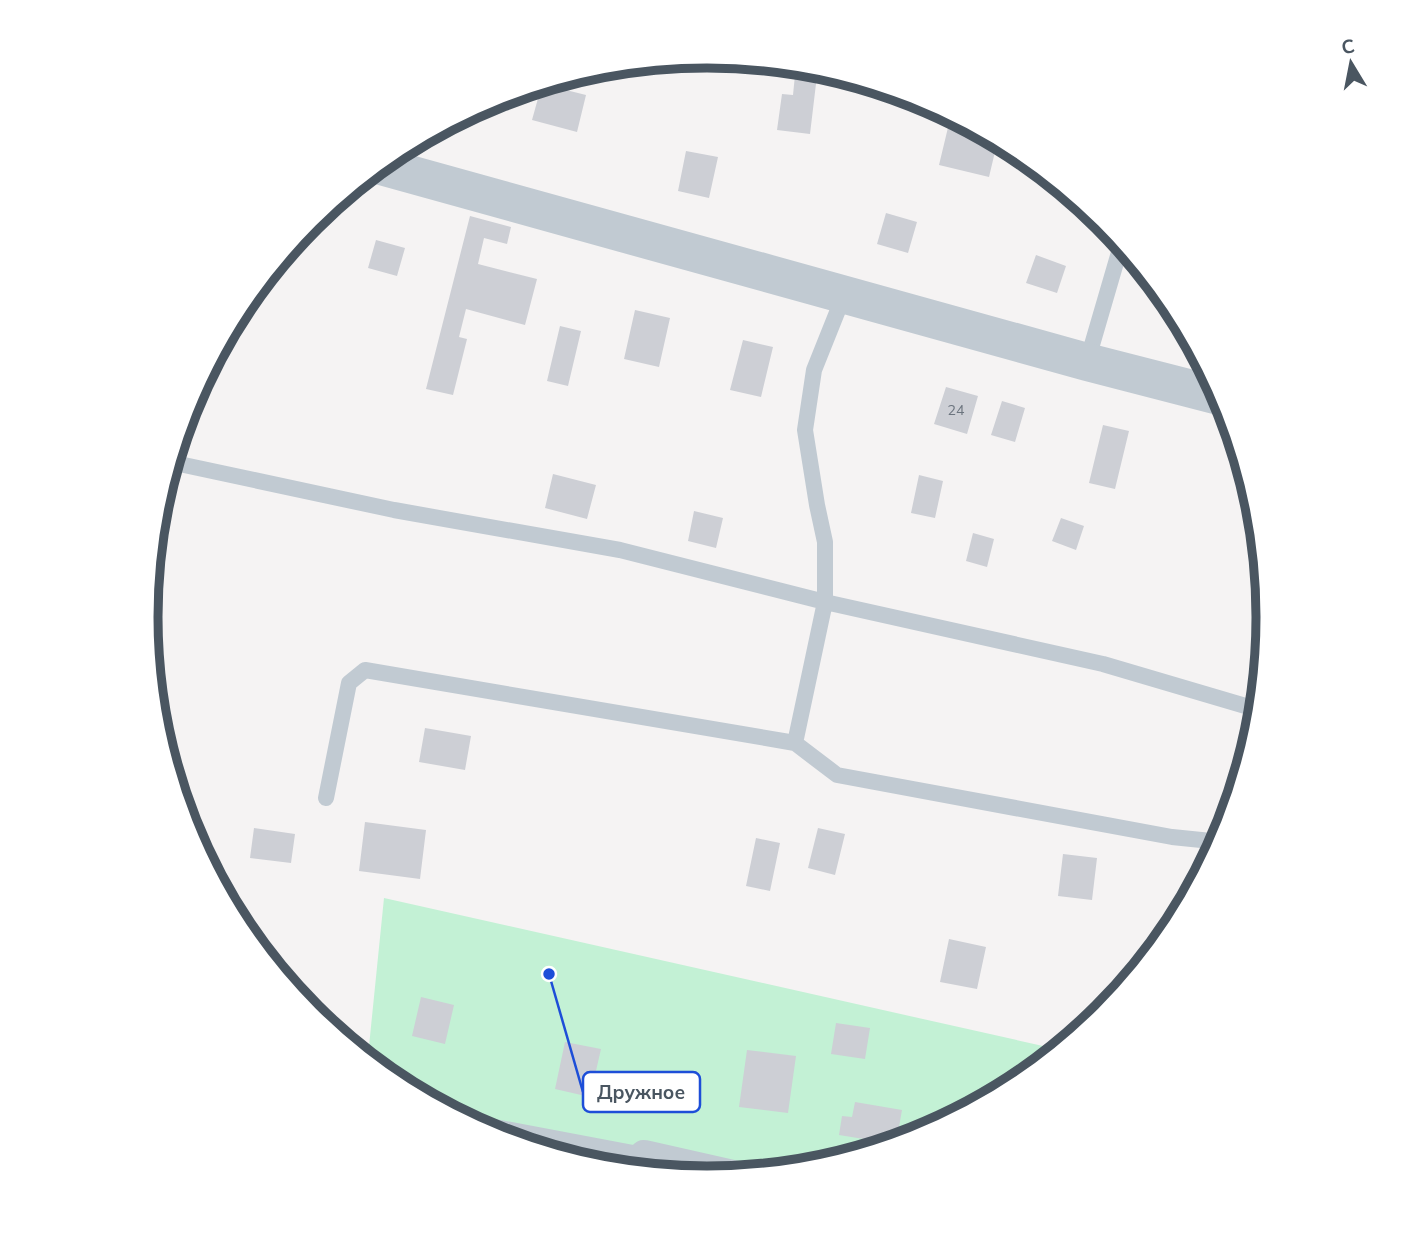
<svg xmlns="http://www.w3.org/2000/svg" width="1414" height="1235" font-family="Mulish,sans-serif">
<style>
.green{fill:#c3f1d5}
.building{fill:#cdcfd5}
.lines{fill:none;stroke-linecap:round;stroke-linejoin:round}
.service{stroke:#c1cad2;stroke-width:16}
.minor{stroke:#c1cad2;stroke-width:30}
.tertiary{stroke:#c1cad2;stroke-width:38}
.labels{text-anchor:middle;stroke-width:6;stroke-linejoin:round;paint-order:stroke}
.number-label{font-size:14px;fill:#6b747e}
.rim{fill:none;stroke:#4a5661;stroke-width:9}
.leader{fill:none;stroke:#1d4ed8;stroke-width:2.5}
.callout-dot{fill:#1d4ed8;stroke:#fff;stroke-width:2.5}
.callout{fill:#fff;stroke:#1d4ed8;stroke-width:2.5}
.callout-label{font-size:19px;text-anchor:middle;font-weight:bold;fill:#4a5661}
</style>
<rect width="100%" height="100%" fill="#f5f3f3"/>
<path class="green" d="M 384,898 L 1061,1050 L 1019,1085 L 922,1136 L 816,1168 L 707,1179 L 597,1168 L 492,1136 L 395,1084 L 359,1055 L 368,1056 Z"/>
<path class="building" d="M 796,65 L 818,67 L 810,134 L 777,130 L 782,94 L 793,95 Z
M 542,84 L 586,95 L 577,132 L 532,120 Z
M 951,115 L 998,139 L 989,177 L 939,165 Z
M 686,151 L 718,157 L 709,198 L 678,191 Z
M 886,213 L 917,222 L 908,253 L 877,244 Z
M 470,216 L 511,227 L 507,244 L 484,238 L 478,264 L 537,279 L 525,325 L 466,309 L 459,337 L 467,339 L 453,395 L 426,389 Z
M 306,226 L 297,253 L 286,249 Z
M 376,240 L 405,248 L 397,276 L 368,268 Z
M 1036,255 L 1066,266 L 1057,293 L 1026,283 Z
M 635,310 L 670,318 L 659,367 L 624,359 Z
M 560,326 L 581,331 L 568,386 L 547,381 Z
M 743,340 L 773,347 L 761,397 L 730,390 Z
M 946,387 L 978,396 L 967,434 L 934,424 Z
M 1002,401 L 1025,408 L 1015,442 L 991,435 Z
M 1103,425 L 1129,431 L 1115,489 L 1089,483 Z
M 553,474 L 596,485 L 587,519 L 545,508 Z
M 919,475 L 943,481 L 935,518 L 911,513 Z
M 694,511 L 723,518 L 716,548 L 688,541 Z
M 1061,518 L 1084,526 L 1076,550 L 1052,541 Z
M 973,533 L 994,539 L 987,567 L 966,561 Z
M 425,728 L 471,736 L 465,770 L 419,762 Z
M 365,822 L 426,830 L 420,879 L 359,871 Z
M 254,828 L 295,834 L 291,863 L 250,858 Z
M 818,828 L 845,834 L 835,875 L 808,868 Z
M 756,838 L 780,843 L 770,891 L 746,886 Z
M 1063,854 L 1097,858 L 1092,900 L 1058,896 Z
M 949,939 L 986,947 L 977,989 L 940,982 Z
M 421,997 L 454,1005 L 445,1044 L 412,1036 Z
M 836,1023 L 870,1028 L 865,1059 L 831,1054 Z
M 565,1042 L 601,1049 L 590,1097 L 555,1089 Z
M 747,1050 L 796,1056 L 788,1113 L 739,1107 Z
M 855,1102 L 902,1110 L 899,1127 L 909,1128 L 907,1141 L 895,1144 L 839,1135 L 842,1116 L 852,1117 Z"/>
<g class="lines">
<path class="service" d="M 1087,362 L 1122,242
M 170,462 L 394,510 L 620,550 L 825,602 L 1103,664 L 1259,710
M 795,743 L 837,775 L 1172,837 L 1221,842
M 326,798 L 349,683 L 365,670 L 795,743 L 825,602 L 825,542 L 817,505 L 805,430 L 814,370 L 844,295
M 463,1121 L 644,1155"/>
<path class="minor" d="M 631,1171 L 644,1155 L 737,1176"/>
<path class="tertiary" d="M 377,165 L 1087,362 L 1223,397"/>
</g>
<g class="labels">
<g class="number-label">
<text x="956" y="415">24</text>
</g>
</g>
<path d="M0 0H1414V1235H0ZM158 617a549 549 0 1 1 1098 0a549 549 0 1 1-1098 0Z" fill="#fff" fill-rule="evenodd"/>
<path class="rim" d="M158 617a549 549 0 1 1 1098 0a549 549 0 1 1-1098 0Z"/>
<path class="leader" d="M549 974L583 1092"/>
<circle class="callout-dot" cx="549" cy="974" r="7"/>
<rect class="callout" x="583" y="1072" width="117" height="40" rx="7"/>
<g class="callout-label">
<text x="641" y="1099">Дружное</text>
</g>
<g transform="translate(1351 63) rotate(350)" stroke="#ffffff" stroke-width="5" paint-order="stroke">
<path d="M0-5L12 26L0 18L-12 26Z" fill="#4a5661"/>
<text y="-10" font-size="19" font-weight="bold" text-anchor="middle" fill="#4a5661">С</text>
</g>
</svg>
